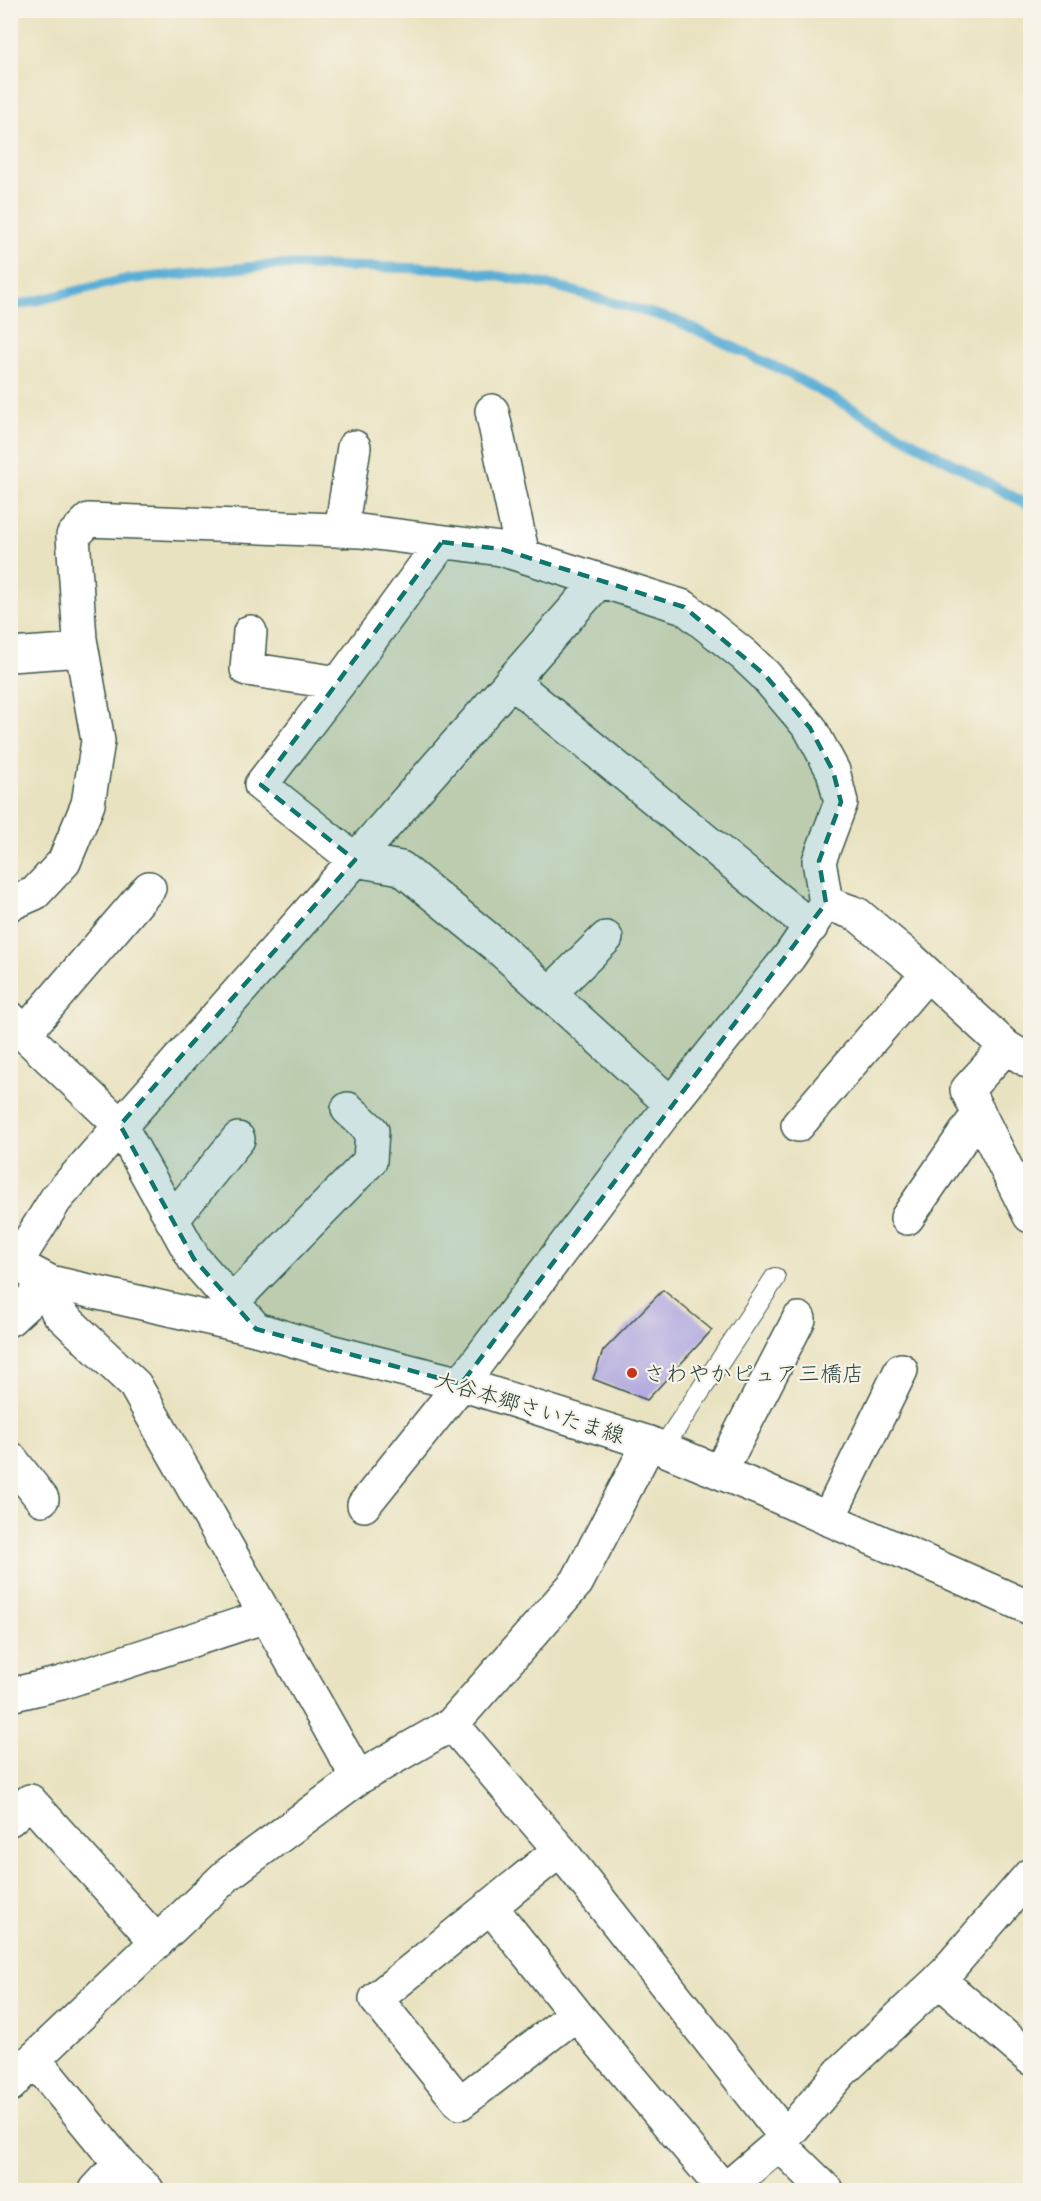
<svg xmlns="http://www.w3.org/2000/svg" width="1041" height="2201" font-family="'Gochi Hand','Klee One',sans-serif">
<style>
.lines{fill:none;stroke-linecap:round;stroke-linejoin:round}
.stream{stroke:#5aaed6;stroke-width:10}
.building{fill:#aea5df}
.service-casing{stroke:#3d5649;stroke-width:22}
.minor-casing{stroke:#3d5649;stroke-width:36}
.secondary-casing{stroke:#3d5649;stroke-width:36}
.service{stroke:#fff;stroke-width:20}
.minor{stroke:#fff;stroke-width:33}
.secondary{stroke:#fff;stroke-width:33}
.marked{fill:#0f766e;fill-opacity:0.2;stroke:#0f766e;stroke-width:4.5;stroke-dasharray:12 8;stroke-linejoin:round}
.poi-dot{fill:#c8321e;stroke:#f7f3e8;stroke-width:2}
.labels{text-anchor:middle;stroke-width:4.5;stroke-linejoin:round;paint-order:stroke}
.poi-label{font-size:22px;fill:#1f3d34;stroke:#f7f3e8;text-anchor:start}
.street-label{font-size:22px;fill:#1f3d34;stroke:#f7f3e8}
</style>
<rect width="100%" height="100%" fill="#f7f3e8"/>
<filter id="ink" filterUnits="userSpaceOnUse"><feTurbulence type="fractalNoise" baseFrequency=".0167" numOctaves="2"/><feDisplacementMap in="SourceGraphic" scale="12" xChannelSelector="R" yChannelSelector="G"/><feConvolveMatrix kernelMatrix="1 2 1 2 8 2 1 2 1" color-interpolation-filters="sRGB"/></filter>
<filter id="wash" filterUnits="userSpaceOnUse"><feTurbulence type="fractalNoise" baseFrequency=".008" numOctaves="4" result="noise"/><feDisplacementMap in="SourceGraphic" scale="24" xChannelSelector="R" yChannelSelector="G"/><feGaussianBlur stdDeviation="1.35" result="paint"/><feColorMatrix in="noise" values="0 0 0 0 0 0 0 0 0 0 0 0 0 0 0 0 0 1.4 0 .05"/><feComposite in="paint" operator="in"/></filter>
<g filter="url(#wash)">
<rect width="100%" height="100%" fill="#e9e2c0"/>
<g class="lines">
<path class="stream" d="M 10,307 L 122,280 L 273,265 L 455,269 L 555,286 L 675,320 L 780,369 L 1030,506"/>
</g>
<g id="blocks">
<path class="building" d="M 663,1290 L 712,1330 L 647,1400 L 593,1379 L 603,1351 Z"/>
</g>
</g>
<g filter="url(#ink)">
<use href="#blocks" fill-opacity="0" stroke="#3d5649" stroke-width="1.5"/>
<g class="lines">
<g class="service-casing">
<path id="service" d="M 662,1449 L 775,1278"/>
</g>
<g class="minor-casing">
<path id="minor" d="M 492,411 L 523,556
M 341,531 L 354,447
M 442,542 L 339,683 L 261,785 L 355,860 L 599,581
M 250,632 L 247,669 L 339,683
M 10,655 L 82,650
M 511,681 L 811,927
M 10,904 L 35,893 L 64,862 L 88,804 L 98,741 L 80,639 L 73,536 L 89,520 L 360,531 L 501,549 L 684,607 L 744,655 L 765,675 L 810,728 L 833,771 L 841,802 L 819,861 L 826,903
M 549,994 L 606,938
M 10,1018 L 24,1034 L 120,1125 L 194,1259 L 256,1329
M 24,1034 L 149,888
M 1006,1047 L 1030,1062
M 798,1125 L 927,974
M 907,1218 L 979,1113
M 172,1220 L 238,1139
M 15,1264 L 56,1199 L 355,860 L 401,868 L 498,947 L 671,1104
M 232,1302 L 370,1161 L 372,1131 L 348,1109
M 10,1319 L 50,1282 L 57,1311 L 135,1385 L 358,1778
M 10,1458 L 42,1499
M 720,1472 L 799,1319
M 364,1505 L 461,1384 L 671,1104 L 789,957 L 826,903 L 857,914 L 911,959 L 1006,1047 L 967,1090 L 1030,1216
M 828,1519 L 901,1370
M 10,1695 L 61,1683 L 266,1616
M 452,1724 L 560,1850 L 785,2136
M 10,1819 L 30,1801 L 157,1942
M 560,1850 L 376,1999 L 460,2103 L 576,2014
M 490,1906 L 576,2014 L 724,2190
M 939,1980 L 1030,2058
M 34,2059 L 120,2164 L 147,2190
M 10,2085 L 34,2059 L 227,1875 L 358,1778 L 452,1724 L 577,1582 L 649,1443
M 779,2144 L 826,2190
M 96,2190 L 120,2164
M 725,2190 L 779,2144 L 841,2072 L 939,1980 L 1030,1875"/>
</g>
<g class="secondary-casing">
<path id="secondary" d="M 10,1261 L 50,1282 L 256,1329 L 333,1352 L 461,1384 L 649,1443 L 763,1490 L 1030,1608"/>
</g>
<use href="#service" class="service"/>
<use href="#minor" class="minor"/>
<use href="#secondary" class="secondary"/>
</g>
</g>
<path class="marked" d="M 442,542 L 501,549 L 684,607 L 765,675 L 810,728 L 833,771 L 841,802 L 819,861 L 826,903 L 461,1384 L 256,1329 L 194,1259 L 120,1125 L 355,860 L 261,785 Z"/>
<circle class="poi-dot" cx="632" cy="1373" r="6"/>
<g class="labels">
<g class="poi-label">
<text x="644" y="1381">さわやかピュア三橋店</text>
</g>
<g class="street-label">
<text transform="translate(530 1407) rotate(17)" y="8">大谷本郷さいたま線</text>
</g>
</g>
<rect width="1041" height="2201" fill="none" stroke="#f7f3e8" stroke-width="36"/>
</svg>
